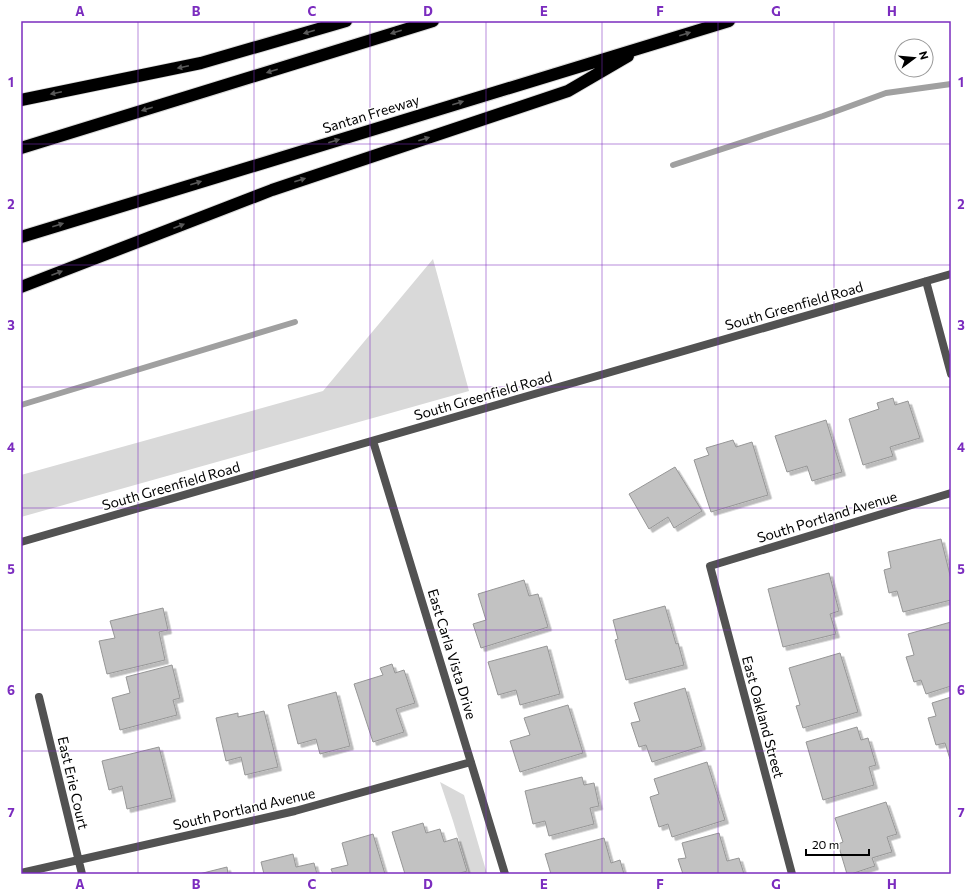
<svg xmlns="http://www.w3.org/2000/svg" width="972" height="895" font-family="Commissioner,sans-serif">
<style>
.green{fill:#d9d9d9}
.lines{fill:none;stroke-linecap:round;stroke-linejoin:round}
.stream{stroke:#a0a0a0;stroke-width:6}
.building{fill:#c2c2c2;stroke:#969696;filter:url(#shadow)}
.highway-casing{stroke:#dbdbdb;stroke-width:14}
.street{stroke:#525252;stroke-width:8}
.highway{stroke:#000;stroke-width:12}
.oneway{fill:#595959}
.grid{fill:none;stroke:#7b2cbf;stroke-width:1;stroke-opacity:0.55}
.labels{text-anchor:middle;stroke-width:3;stroke-linejoin:round;paint-order:stroke}
.street-label{font-size:14px;fill:#000;stroke:#fff}
.neatline{fill:none;stroke:#7b2cbf;stroke-width:1.5}
.grid-label{font-size:13px;text-anchor:middle;font-weight:bold;fill:#7b2cbf}
</style>
<defs>
<filter id="shadow"><feDropShadow dx="3.5" dy="3.5" stdDeviation="0" flood-color="#0004"/></filter>
</defs>
<rect width="100%" height="100%" fill="#fff"/>
<path class="green" d="M 433,259 L 469,391 L 21,517 L 21,475 L 323,391 Z
M 440,782 L 464,795 L 487,874 L 469,874 L 453,821 Z"/>
<g class="lines">
<path class="stream" d="M 673,165 L 823,116 L 886,93 L 951,84
M 21,405 L 295,322"/>
</g>
<path class="building" d="M 893,398 L 895,405 L 908,401 L 920,438 L 890,447 L 893,456 L 863,465 L 849,419 L 879,409 L 877,403 Z
M 826,420 L 842,472 L 812,481 L 807,466 L 787,472 L 775,436 Z
M 733,440 L 736,447 L 752,442 L 768,495 L 711,512 L 694,460 L 709,455 L 706,448 Z
M 675,467 L 702,511 L 674,528 L 668,517 L 649,529 L 629,494 Z
M 941,539 L 951,579 L 951,600 L 903,612 L 897,591 L 889,593 L 884,570 L 891,568 L 888,552 Z
M 829,573 L 839,611 L 830,614 L 836,634 L 783,647 L 768,589 Z
M 524,580 L 529,596 L 538,594 L 548,627 L 481,648 L 473,624 L 486,620 L 478,594 Z
M 665,606 L 676,644 L 678,643 L 684,665 L 626,680 L 615,640 L 618,639 L 613,620 Z
M 163,608 L 168,630 L 159,632 L 165,660 L 107,674 L 99,641 L 115,638 L 110,621 Z
M 951,622 L 951,686 L 926,694 L 921,680 L 914,682 L 906,657 L 914,655 L 908,634 Z
M 547,646 L 560,694 L 520,705 L 516,690 L 498,695 L 488,662 Z
M 840,653 L 858,712 L 803,728 L 796,706 L 800,705 L 789,668 Z
M 392,664 L 395,673 L 404,670 L 415,703 L 396,709 L 404,732 L 373,742 L 354,684 L 383,675 L 380,668 Z
M 172,665 L 180,698 L 173,700 L 177,715 L 120,730 L 112,698 L 130,693 L 126,677 Z
M 685,688 L 702,746 L 652,762 L 646,745 L 639,747 L 631,723 L 640,721 L 634,703 Z
M 336,692 L 350,746 L 320,754 L 316,739 L 298,744 L 288,705 Z
M 951,697 L 951,759 L 950,759 L 945,743 L 936,745 L 928,718 L 936,716 L 932,703 Z
M 568,705 L 583,753 L 520,772 L 510,741 L 530,735 L 524,718 Z
M 264,711 L 278,767 L 245,775 L 241,757 L 226,761 L 216,718 L 238,713 L 238,717 Z
M 857,727 L 861,740 L 868,738 L 876,765 L 869,767 L 874,785 L 823,800 L 806,742 Z
M 159,747 L 172,798 L 127,809 L 122,786 L 109,790 L 102,761 Z
M 707,762 L 725,820 L 672,837 L 668,824 L 659,827 L 650,797 L 659,794 L 654,779 Z
M 582,777 L 584,785 L 594,783 L 599,806 L 590,808 L 594,824 L 549,836 L 545,821 L 533,824 L 525,791 Z
M 886,802 L 897,834 L 887,837 L 892,852 L 872,858 L 875,866 L 851,874 L 847,874 L 838,844 L 843,842 L 835,818 Z
M 423,823 L 426,833 L 440,829 L 444,842 L 457,838 L 467,871 L 457,874 L 405,874 L 392,832 Z
M 719,833 L 727,861 L 739,858 L 744,874 L 683,874 L 678,859 L 686,858 L 682,843 Z
M 373,834 L 385,874 L 333,874 L 331,869 L 348,865 L 342,843 Z
M 604,838 L 611,863 L 620,860 L 624,874 L 551,874 L 545,854 Z
M 293,854 L 296,867 L 314,863 L 317,874 L 264,874 L 261,862 Z
M 227,867 L 228,874 L 199,874 Z"/>
<g class="lines">
<g class="highway-casing">
<path id="highway" d="M 21,100 L 201,63 L 346,21
M 21,148 L 433,21
M 21,237 L 729,21
M 21,287 L 272,190 L 568,91 L 628,56"/>
</g>
<path class="street" d="M 926,281 L 951,374
M 373,441 L 505,874
M 21,542 L 951,274
M 39,697 L 82,874
M 21,873 L 295,811 L 471,762
M 792,874 L 710,566 L 951,493"/>
<use href="#highway" class="highway"/>
</g>
<defs><path id="oneway-solid" d="M-6-.8H1V-3.2L6.5 0L1 3.2V.8H-6Z"/></defs>
<g class="oneway">
<use href="#oneway-solid" transform="translate(309 32) rotate(164)"/>
<use href="#oneway-solid" transform="translate(396 32) rotate(163)"/>
<use href="#oneway-solid" transform="translate(685 34) rotate(-17)"/>
<use href="#oneway-solid" transform="translate(183 67) rotate(168)"/>
<use href="#oneway-solid" transform="translate(272 71) rotate(163)"/>
<use href="#oneway-solid" transform="translate(56 93) rotate(168)"/>
<use href="#oneway-solid" transform="translate(458 103) rotate(-17)"/>
<use href="#oneway-solid" transform="translate(147 109) rotate(163)"/>
<use href="#oneway-solid" transform="translate(424 139) rotate(-18)"/>
<use href="#oneway-solid" transform="translate(334 141) rotate(-17)"/>
<use href="#oneway-solid" transform="translate(300 180) rotate(-18)"/>
<use href="#oneway-solid" transform="translate(196 183) rotate(-17)"/>
<use href="#oneway-solid" transform="translate(58 225) rotate(-17)"/>
<use href="#oneway-solid" transform="translate(179 226) rotate(-21)"/>
<use href="#oneway-solid" transform="translate(57 273) rotate(-21)"/>
</g>
<path class="grid" d="M 138,21 L 138,874M 254,21 L 254,874M 370,21 L 370,874M 486,21 L 486,874M 602,21 L 602,874M 718,21 L 718,874M 834,21 L 834,874M 21,144 L 951,144M 21,265 L 951,265M 21,387 L 951,387M 21,508 L 951,508M 21,630 L 951,630M 21,751 L 951,751"/>
<g class="labels">
<g class="street-label">
<text transform="translate(371 114) rotate(-17)" y="5">Santan Freeway</text>
<text transform="translate(794 306) rotate(-16)" y="5">South Greenfield Road</text>
<text transform="translate(483 396) rotate(-16)" y="5">South Greenfield Road</text>
<text transform="translate(171 486) rotate(-16)" y="5">South Greenfield Road</text>
<text transform="translate(827 517) rotate(-17)" y="5">South Portland Avenue</text>
<text transform="translate(452 654) rotate(73)" y="5">East Carla Vista Drive</text>
<text transform="translate(763 717) rotate(75)" y="5">East Oakland Street</text>
<text transform="translate(73 783) rotate(77)" y="5">East Erie Court</text>
<text transform="translate(244 809) rotate(-13)" y="5">South Portland Avenue</text>
</g>
</g>
<rect width="972" height="895" fill="none" stroke="#ffffff" stroke-width="44"/>
<g transform="translate(914 58) rotate(74)"><circle r="19" fill="#ffffff" stroke="#999999"/>
<path d="M0-3L7 15L0 10L-7 15Z" fill="#000000"/>
<text y="-6" font-size="11" font-weight="bold" text-anchor="middle" fill="#000000">N</text>
</g>
<path d="M806 849v6h63v-6" fill="none" stroke="#000000" stroke-width="2"/>
<text x="812" y="849" font-size="12" fill="#000000" stroke="#ffffff" stroke-width="3" paint-order="stroke">20 m</text>
<rect x="22" y="22" width="928" height="851" class="neatline"/>
<g class="grid-label">
<text x="80" y="16">A</text>
<text x="196" y="16">B</text>
<text x="312" y="16">C</text>
<text x="428" y="16">D</text>
<text x="544" y="16">E</text>
<text x="660" y="16">F</text>
<text x="776" y="16">G</text>
<text x="892" y="16">H</text>
<text x="11" y="87">1</text>
<text x="961" y="87">1</text>
<text x="11" y="209">2</text>
<text x="961" y="209">2</text>
<text x="11" y="330">3</text>
<text x="961" y="330">3</text>
<text x="11" y="452">4</text>
<text x="961" y="452">4</text>
<text x="11" y="574">5</text>
<text x="961" y="574">5</text>
<text x="11" y="695">6</text>
<text x="961" y="695">6</text>
<text x="11" y="817">7</text>
<text x="961" y="817">7</text>
<text x="80" y="889">A</text>
<text x="196" y="889">B</text>
<text x="312" y="889">C</text>
<text x="428" y="889">D</text>
<text x="544" y="889">E</text>
<text x="660" y="889">F</text>
<text x="776" y="889">G</text>
<text x="892" y="889">H</text>
</g>
</svg>
